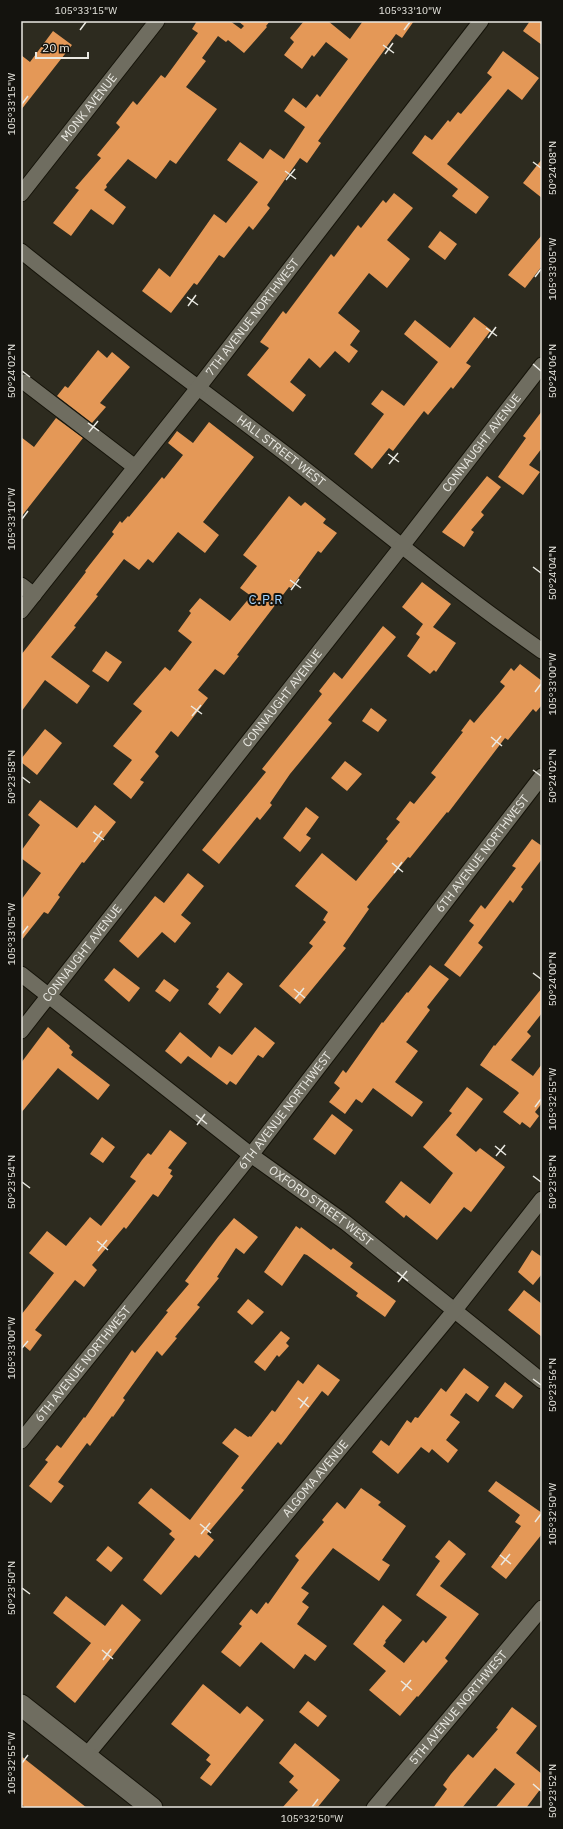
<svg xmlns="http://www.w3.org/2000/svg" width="563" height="1829" font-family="'IBM Plex Sans',sans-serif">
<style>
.building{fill:#e49857}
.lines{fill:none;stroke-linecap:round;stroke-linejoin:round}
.street-casing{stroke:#151309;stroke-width:17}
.secondary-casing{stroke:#151309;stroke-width:23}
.street{stroke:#6f6d60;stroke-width:15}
.secondary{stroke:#6f6d60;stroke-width:21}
.ticks{fill:none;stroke:#eae9e2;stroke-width:1.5}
.labels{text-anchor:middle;stroke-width:4;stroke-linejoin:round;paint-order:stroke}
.street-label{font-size:12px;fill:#eae9e2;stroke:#14130e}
.neighbourhood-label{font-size:13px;letter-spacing:1px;fill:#a1d2fe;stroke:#14130e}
.neatline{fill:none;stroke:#eae9e2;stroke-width:1.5}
.ticks-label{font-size:10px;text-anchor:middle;fill:#eae9e2}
</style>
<rect width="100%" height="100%" fill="#2d2b1f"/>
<path class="building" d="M 197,21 L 230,21 L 241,29 L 244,26 L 238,21 L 270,21 L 266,26 L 267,27 L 244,53 L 228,40 L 226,42 L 218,36 L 202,58 L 206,61 L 186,87 L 217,109 L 176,164 L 170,160 L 156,179 L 128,159 L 106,185 L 107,187 L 104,190 L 126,207 L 113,225 L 91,209 L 71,236 L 53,223 L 79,190 L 75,188 L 101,158 L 97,155 L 120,127 L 116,123 L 133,101 L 137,105 L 161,75 L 165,78 L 198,33 L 192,29 Z
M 304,21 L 328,21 L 350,39 L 363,21 L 414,21 L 402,38 L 396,34 L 318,141 L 321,143 L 307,163 L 300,158 L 267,205 L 270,208 L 253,230 L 249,226 L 224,258 L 219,255 L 197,285 L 194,283 L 171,313 L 142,291 L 159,268 L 170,277 L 214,214 L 226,223 L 258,182 L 227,160 L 240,142 L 263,159 L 270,149 L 284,159 L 305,127 L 284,111 L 293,98 L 306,108 L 317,94 L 320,97 L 348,59 L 326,42 L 314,57 L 312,55 L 302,69 L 284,55 L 294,42 L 290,38 Z
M 530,21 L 542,21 L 542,45 L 523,31 Z
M 53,31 L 72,45 L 21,110 L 21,55 L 30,62 Z
M 503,51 L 539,78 L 522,100 L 508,89 L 447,164 L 489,197 L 476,214 L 452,196 L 458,189 L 412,153 L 425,135 L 432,140 L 448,120 L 450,122 L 458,112 L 461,114 L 492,77 L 487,73 Z
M 542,159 L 542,198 L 523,183 Z
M 394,193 L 413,208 L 387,240 L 410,259 L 387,288 L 369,273 L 338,313 L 360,331 L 350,345 L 358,351 L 349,363 L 335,351 L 320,368 L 309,358 L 290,382 L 306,395 L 293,412 L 247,375 L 269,348 L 260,342 L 283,311 L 286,314 L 331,254 L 334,257 L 358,225 L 361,228 L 383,200 L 386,203 Z
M 440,231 L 457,244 L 445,260 L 428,247 Z
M 542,235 L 542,266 L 525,288 L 508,275 Z
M 474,317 L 491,330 L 466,363 L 471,366 L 453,389 L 451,387 L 428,415 L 424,411 L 393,451 L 389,448 L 372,469 L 354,454 L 384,414 L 371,404 L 382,390 L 404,406 L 438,362 L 404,334 L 415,320 L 450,348 Z
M 98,350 L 107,358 L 112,352 L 130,367 L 100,403 L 106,407 L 92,423 L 57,396 L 65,386 L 68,388 Z
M 542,411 L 542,448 L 529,465 L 540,472 L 523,495 L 498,477 L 526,438 L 523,436 Z
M 56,418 L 83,438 L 21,517 L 21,437 L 34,447 Z
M 209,422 L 254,457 L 203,522 L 219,535 L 205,553 L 178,532 L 153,563 L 148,559 L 139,570 L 124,559 L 96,595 L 98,596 L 74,626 L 76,627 L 51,657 L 90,686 L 77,704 L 45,680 L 21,712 L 21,655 L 86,572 L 85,571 L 114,534 L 112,532 L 120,521 L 122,523 L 128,516 L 129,517 L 162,477 L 164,479 L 183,455 L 168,443 L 177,431 L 193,443 Z
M 487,476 L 501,487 L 481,512 L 484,515 L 471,530 L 474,532 L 464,547 L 442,532 Z
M 289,496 L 301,506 L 305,502 L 326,519 L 323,523 L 337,533 L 321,553 L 318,551 L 291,588 L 289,587 L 237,655 L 239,656 L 224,675 L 215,669 L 198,690 L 208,698 L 178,737 L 171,731 L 155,752 L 159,756 L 140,780 L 144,782 L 131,799 L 113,784 L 132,760 L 113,746 L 142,711 L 133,704 L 165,667 L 170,671 L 192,642 L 178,631 L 191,613 L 189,611 L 200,598 L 230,621 L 251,596 L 240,588 L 257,566 L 243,555 Z
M 422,582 L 451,604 L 433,627 L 456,643 L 436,672 L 434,670 L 430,674 L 407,656 L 420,637 L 416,634 L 423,624 L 402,607 Z
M 383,626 L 396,637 L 328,720 L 332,723 L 290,774 L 270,803 L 272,805 L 260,820 L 257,817 L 219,864 L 202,850 L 266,772 L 262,769 L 322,694 L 319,691 L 334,672 L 342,679 Z
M 106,651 L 122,662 L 108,682 L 92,671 Z
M 520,664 L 542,681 L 542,705 L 536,712 L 533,709 L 508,740 L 505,738 L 448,813 L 447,812 L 410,858 L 408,857 L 367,907 L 369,909 L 343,946 L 346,948 L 300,1004 L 279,986 L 313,946 L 309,943 L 326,922 L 323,920 L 328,912 L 295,886 L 322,853 L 356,881 L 388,841 L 386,839 L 400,822 L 396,819 L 410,801 L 414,804 L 436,777 L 431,773 L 463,732 L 461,731 L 470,719 L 474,723 L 505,686 L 500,682 L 511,668 L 514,671 Z
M 371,708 L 387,720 L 378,732 L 362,721 Z
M 45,729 L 62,743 L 37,775 L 21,762 L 21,759 Z
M 345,761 L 362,774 L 347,791 L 331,778 Z
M 40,800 L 77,828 L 95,805 L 116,822 L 84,863 L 82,862 L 58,895 L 60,897 L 48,914 L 44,912 L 21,941 L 21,900 L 41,873 L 21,858 L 21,851 L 40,825 L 28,815 Z
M 306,807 L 319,817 L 306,835 L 311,838 L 300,852 L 283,838 Z
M 532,839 L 542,846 L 542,859 L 521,887 L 523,889 L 513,903 L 510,900 L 478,943 L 483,947 L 460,977 L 444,965 L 474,925 L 469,921 L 481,905 L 485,909 L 516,868 L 512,866 Z
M 188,873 L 204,886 L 181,915 L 191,923 L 175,943 L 162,932 L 138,958 L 119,941 L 155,896 L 164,903 Z
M 430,965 L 449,979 L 427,1007 L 430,1010 L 407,1041 L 406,1042 L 418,1051 L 395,1082 L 423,1102 L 412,1117 L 373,1088 L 362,1103 L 356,1099 L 345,1114 L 329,1102 L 340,1088 L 334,1083 L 343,1070 L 346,1073 L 382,1022 L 383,1023 L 407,992 L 408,993 Z
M 114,968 L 140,988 L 129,1002 L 104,980 Z
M 228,972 L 243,984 L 220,1014 L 208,1004 L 219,989 L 216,987 Z
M 164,979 L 179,990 L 170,1002 L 155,991 Z
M 542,988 L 542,1013 L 527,1032 L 531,1036 L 511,1060 L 533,1076 L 542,1064 L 542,1103 L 535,1112 L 539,1116 L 530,1128 L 522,1122 L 520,1125 L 503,1112 L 519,1093 L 517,1091 L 480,1065 L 494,1045 L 495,1046 Z
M 48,1027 L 70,1046 L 69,1048 L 73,1052 L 71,1055 L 110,1085 L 98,1100 L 58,1068 L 21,1113 L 21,1063 Z
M 255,1027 L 275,1043 L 263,1058 L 258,1055 L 236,1085 L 230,1081 L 227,1085 L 188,1056 L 181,1064 L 165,1051 L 180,1032 L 211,1058 L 219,1046 L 232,1055 Z
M 467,1087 L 483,1099 L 456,1135 L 476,1152 L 480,1148 L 505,1167 L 471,1212 L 464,1207 L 437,1240 L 406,1215 L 404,1218 L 385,1202 L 401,1181 L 430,1204 L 453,1173 L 423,1147 L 452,1113 L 449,1111 Z
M 332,1114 L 353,1130 L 335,1155 L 313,1139 Z
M 170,1130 L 187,1143 L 168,1168 L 172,1170 L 170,1174 L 173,1176 L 158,1197 L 153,1194 L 126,1229 L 124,1227 L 92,1265 L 97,1270 L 84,1287 L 75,1280 L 35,1330 L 42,1335 L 30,1351 L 23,1345 L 21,1348 L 21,1315 L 54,1273 L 29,1253 L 47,1231 L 66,1246 L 90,1217 L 101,1226 L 136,1181 L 130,1177 L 142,1160 L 148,1153 L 151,1155 Z
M 102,1137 L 115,1147 L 103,1163 L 90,1154 Z
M 234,1218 L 258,1237 L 244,1254 L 236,1248 L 217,1277 L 219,1278 L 197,1305 L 200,1307 L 175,1337 L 177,1338 L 162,1356 L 157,1351 L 123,1398 L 125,1400 L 113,1417 L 112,1416 L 90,1446 L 87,1443 L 58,1482 L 64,1486 L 51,1503 L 29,1486 L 48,1462 L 45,1460 L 57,1445 L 61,1448 L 84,1417 L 85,1418 L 132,1350 L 135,1353 L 168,1312 L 166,1311 L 189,1284 L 185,1281 L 218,1237 Z
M 296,1226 L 300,1229 L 301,1227 L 331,1250 L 333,1248 L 353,1263 L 350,1267 L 396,1301 L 385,1317 L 356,1296 L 358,1293 L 307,1255 L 304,1254 L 282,1286 L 264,1272 Z
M 532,1250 L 542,1257 L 542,1274 L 533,1285 L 518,1272 Z
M 524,1290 L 542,1304 L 542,1337 L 508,1310 Z
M 248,1299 L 264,1312 L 252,1325 L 237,1312 Z
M 281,1331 L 290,1338 L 286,1343 L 289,1346 L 279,1357 L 277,1355 L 265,1371 L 254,1362 Z
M 318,1364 L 340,1380 L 328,1396 L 322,1391 L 281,1445 L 278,1442 L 241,1488 L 244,1490 L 207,1534 L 214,1540 L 199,1558 L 195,1555 L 161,1595 L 143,1580 L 175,1539 L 169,1534 L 172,1531 L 138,1503 L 151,1488 L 190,1520 L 239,1456 L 222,1443 L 235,1428 L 248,1437 L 250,1436 L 251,1437 L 272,1410 L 275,1412 L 298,1380 L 303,1384 Z
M 464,1368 L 489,1387 L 478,1402 L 466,1393 L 450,1415 L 460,1422 L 446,1440 L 458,1450 L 448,1463 L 432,1449 L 429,1453 L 421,1447 L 398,1474 L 372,1452 L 381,1440 L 389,1446 L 407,1420 L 411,1423 L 415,1417 L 418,1418 L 441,1388 L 446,1392 Z
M 505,1382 L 523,1396 L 513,1409 L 495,1396 Z
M 496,1481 L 542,1513 L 542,1534 L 506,1579 L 491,1567 L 521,1526 L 515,1522 L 520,1515 L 488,1491 Z
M 361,1488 L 381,1502 L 378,1505 L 406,1526 L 382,1560 L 390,1565 L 379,1581 L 333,1548 L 301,1588 L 309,1593 L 302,1602 L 309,1607 L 297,1624 L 327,1646 L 315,1661 L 305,1654 L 294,1669 L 261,1642 L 240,1667 L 221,1652 L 242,1626 L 239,1624 L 251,1609 L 257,1614 L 266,1602 L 268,1604 L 299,1560 L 295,1556 L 324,1522 L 322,1520 L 337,1502 L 345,1509 Z
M 449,1540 L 466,1554 L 440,1586 L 479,1614 L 445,1658 L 448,1661 L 418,1697 L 417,1696 L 400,1716 L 369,1690 L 386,1671 L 353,1644 L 383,1605 L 402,1620 L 385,1641 L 386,1642 L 383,1646 L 404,1663 L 423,1640 L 426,1643 L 447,1617 L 416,1595 L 440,1561 L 435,1557 Z
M 108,1546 L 123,1558 L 111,1572 L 96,1560 Z
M 66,1596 L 105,1626 L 122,1604 L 141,1620 L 75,1703 L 56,1687 L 91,1643 L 53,1613 Z
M 203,1684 L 240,1714 L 247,1706 L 264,1720 L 211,1786 L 200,1778 L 211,1764 L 206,1760 L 210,1755 L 171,1724 Z
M 308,1701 L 327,1716 L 318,1727 L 299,1712 Z
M 512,1707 L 537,1726 L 516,1753 L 542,1774 L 542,1787 L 526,1808 L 495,1808 L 515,1784 L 495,1768 L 462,1808 L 433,1808 L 447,1789 L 443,1785 L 451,1774 L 468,1754 L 473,1758 L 498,1729 L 496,1728 Z
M 295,1743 L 340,1780 L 317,1808 L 282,1808 L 298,1790 L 289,1782 L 294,1776 L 279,1763 Z
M 21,1756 L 87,1808 L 26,1808 L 21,1804 Z"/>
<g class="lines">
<g class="street-casing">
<g id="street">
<path id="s1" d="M 21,194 L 157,21"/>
<path id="s2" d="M 21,251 C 111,324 204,391 296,462 C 377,526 457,592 542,651"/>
<path d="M 24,382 L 135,467"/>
<path d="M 21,585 L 34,595"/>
<path id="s3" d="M 21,611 L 198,388 L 481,21"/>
<path id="s4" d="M 21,974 L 251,1155 L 346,1223 L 542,1381"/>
<path id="s5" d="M 21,1031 L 402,546 L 542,365"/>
<path id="s6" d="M 21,1441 L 251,1155 L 542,776"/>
<path id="s7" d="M 86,1756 L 454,1311 L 542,1199"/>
<path id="s8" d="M 374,1808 L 542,1608"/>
</g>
</g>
<g class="secondary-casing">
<path id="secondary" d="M 21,1705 L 152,1808"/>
</g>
<use href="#street" class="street"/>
<use href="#secondary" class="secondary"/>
</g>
<path class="ticks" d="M 80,30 L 86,22M 404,30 L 410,22M 383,45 L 394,53M 385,54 L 393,43M 22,104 L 28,96M 533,162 L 541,168M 285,171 L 296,179M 286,180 L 295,169M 535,277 L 541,269M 187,297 L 198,305M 188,306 L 196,295M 486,328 L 497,336M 488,338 L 496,327M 533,364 L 541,371M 22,371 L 30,377M 88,423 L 99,431M 89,432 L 98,421M 388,454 L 399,462M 389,464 L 398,453M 22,519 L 28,511M 533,567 L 541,573M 290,580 L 301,588M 291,590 L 299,579M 535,692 L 541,684M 191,706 L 202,714M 192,716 L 201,705M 491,737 L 502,746M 492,747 L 501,736M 533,770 L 541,776M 22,777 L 30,783M 93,832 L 104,840M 94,842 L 102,831M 392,863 L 403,872M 394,873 L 402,862M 22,934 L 28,926M 533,973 L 541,979M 294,989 L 305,998M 295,999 L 304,988M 535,1107 L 541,1099M 196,1115 L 207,1124M 197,1125 L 205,1114M 495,1146 L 506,1155M 496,1156 L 505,1145M 533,1176 L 541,1182M 22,1182 L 30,1188M 97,1241 L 108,1250M 98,1251 L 107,1240M 397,1272 L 408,1281M 398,1282 L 407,1271M 22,1348 L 28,1341M 533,1379 L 541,1385M 298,1398 L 309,1407M 300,1408 L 308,1397M 535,1522 L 541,1514M 200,1524 L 211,1533M 201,1534 L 210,1523M 500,1555 L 511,1564M 501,1565 L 510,1554M 22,1588 L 30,1594M 102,1650 L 113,1659M 103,1660 L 111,1649M 401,1681 L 412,1690M 402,1691 L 411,1680M 22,1763 L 28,1755M 533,1784 L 541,1791M 312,1807 L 318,1799"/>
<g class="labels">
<g class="street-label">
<text dy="4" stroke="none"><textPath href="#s1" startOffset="110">MONK AVENUE</textPath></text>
<text dy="4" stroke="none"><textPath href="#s3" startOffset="374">7TH AVENUE NORTHWEST</textPath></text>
<text dy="4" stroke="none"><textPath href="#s5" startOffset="747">CONNAUGHT AVENUE</textPath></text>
<text dy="4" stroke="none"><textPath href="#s2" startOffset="328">HALL STREET WEST</textPath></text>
<text dy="4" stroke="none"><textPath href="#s5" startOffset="423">CONNAUGHT AVENUE</textPath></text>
<text dy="4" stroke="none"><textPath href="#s6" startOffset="747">6TH AVENUE NORTHWEST</textPath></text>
<text dy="4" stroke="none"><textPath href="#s5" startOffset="99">CONNAUGHT AVENUE</textPath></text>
<text dy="4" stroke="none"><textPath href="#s6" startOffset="423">6TH AVENUE NORTHWEST</textPath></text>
<text dy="4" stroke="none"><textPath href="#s4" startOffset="379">OXFORD STREET WEST</textPath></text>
<text dy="4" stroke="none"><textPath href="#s6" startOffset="99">6TH AVENUE NORTHWEST</textPath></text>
<text dy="4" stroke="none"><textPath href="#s7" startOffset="360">ALGOMA AVENUE</textPath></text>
<text dy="4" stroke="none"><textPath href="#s8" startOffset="131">5TH AVENUE NORTHWEST</textPath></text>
</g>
<g class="neighbourhood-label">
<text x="266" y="604">C.P.R</text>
</g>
</g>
<rect width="563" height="1829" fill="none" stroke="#14130e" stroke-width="44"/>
<path d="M36 52v6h52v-6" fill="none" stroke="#eae9e2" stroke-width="2"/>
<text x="42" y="52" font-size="12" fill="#eae9e2" stroke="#14130e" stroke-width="3" paint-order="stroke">20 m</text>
<rect x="22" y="22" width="519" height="1785" class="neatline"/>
<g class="ticks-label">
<text x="86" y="14">105°33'15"W</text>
<text x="410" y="14">105°33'10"W</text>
<text transform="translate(11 104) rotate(-90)" y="4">105°33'15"W</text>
<text transform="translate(552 168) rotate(-90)" y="4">50°24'08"N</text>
<text transform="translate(552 269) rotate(-90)" y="4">105°33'05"W</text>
<text transform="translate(552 371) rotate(-90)" y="4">50°24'06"N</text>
<text transform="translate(11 371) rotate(-90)" y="4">50°24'02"N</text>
<text transform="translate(11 519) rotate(-90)" y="4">105°33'10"W</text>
<text transform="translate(552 573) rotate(-90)" y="4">50°24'04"N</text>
<text transform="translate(552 684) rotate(-90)" y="4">105°33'00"W</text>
<text transform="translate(552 776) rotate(-90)" y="4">50°24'02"N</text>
<text transform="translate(11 777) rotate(-90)" y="4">50°23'58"N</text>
<text transform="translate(11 934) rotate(-90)" y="4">105°33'05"W</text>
<text transform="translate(552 979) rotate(-90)" y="4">50°24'00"N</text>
<text transform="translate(552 1099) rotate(-90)" y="4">105°32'55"W</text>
<text transform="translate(552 1182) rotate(-90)" y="4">50°23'58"N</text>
<text transform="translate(11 1182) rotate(-90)" y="4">50°23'54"N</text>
<text transform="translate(11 1348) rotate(-90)" y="4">105°33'00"W</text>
<text transform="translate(552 1385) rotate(-90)" y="4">50°23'56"N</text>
<text transform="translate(552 1514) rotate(-90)" y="4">105°32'50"W</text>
<text transform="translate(11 1588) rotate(-90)" y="4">50°23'50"N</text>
<text transform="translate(11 1763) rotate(-90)" y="4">105°32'55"W</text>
<text transform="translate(552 1791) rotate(-90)" y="4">50°23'52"N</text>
<text x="312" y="1822">105°32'50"W</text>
</g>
</svg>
